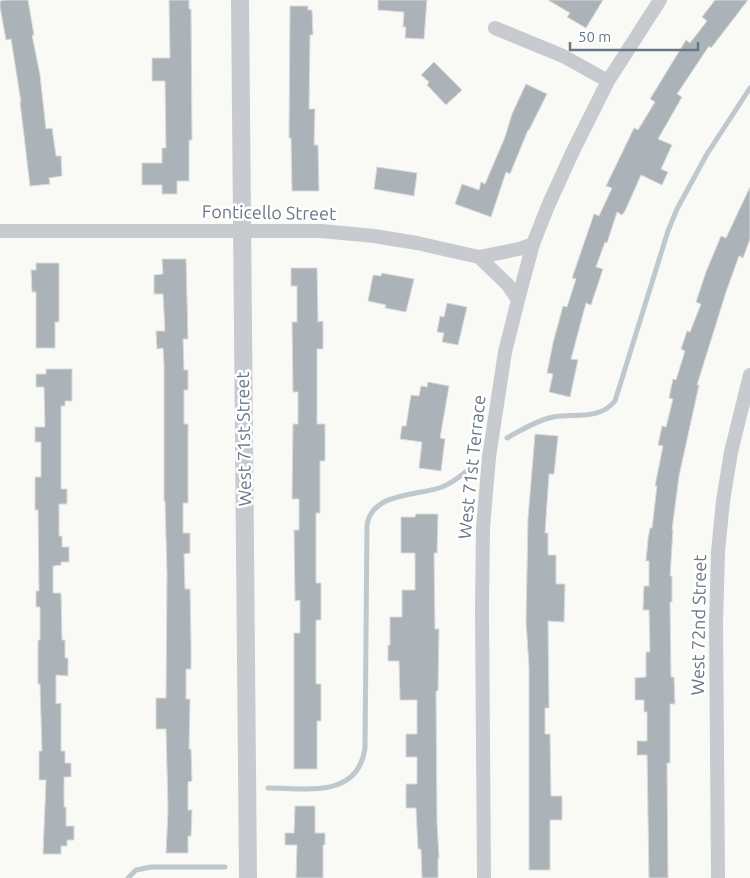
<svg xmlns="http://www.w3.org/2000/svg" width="750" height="878" font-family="Ubuntu,sans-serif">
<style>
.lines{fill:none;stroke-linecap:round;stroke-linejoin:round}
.stream{stroke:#bfc8cd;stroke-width:5}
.building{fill:#abb3b9;stroke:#dadbd9}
.minor{stroke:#c7cace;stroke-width:14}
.tertiary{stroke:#c7cace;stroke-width:18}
.labels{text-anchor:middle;stroke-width:5;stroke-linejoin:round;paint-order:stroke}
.street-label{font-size:18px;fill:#687787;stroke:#fff}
</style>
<rect width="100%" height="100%" fill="#f9f9f6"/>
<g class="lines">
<path class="stream" d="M 507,438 C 521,430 538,420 553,417 C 575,413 598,421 615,401 L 668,231 L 677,209 L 707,154 L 750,88
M 268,788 C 306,788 358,799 365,748 L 367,525 C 372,492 418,496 442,487 C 453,483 463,474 472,467
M 128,878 L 136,870 L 151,867 L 225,867"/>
</g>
<path class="building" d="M 6,0 L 28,0 L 34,35 L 32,35 L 40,75 L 46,129 L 52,128 L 56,156 L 61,156 L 62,176 L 49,178 L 50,184 L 30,186 L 20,102 L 21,102 L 11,39 L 6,40 L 0,7 L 0,1 Z
M 169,0 L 189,0 L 189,9 L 191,9 L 192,140 L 189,140 L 189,181 L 177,181 L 177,194 L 162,194 L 162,185 L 142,185 L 142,163 L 162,163 L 162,148 L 166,148 L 165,81 L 152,81 L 152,58 L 170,58 Z
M 378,0 L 427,0 L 424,39 L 405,38 L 406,27 L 403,27 L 404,12 L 378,10 Z
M 548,0 L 603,0 L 586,28 L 567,17 L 570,13 Z
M 715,0 L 748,0 L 711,48 L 709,46 L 677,94 L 682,97 L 658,139 L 672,145 L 661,169 L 668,172 L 662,185 L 641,175 L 625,211 L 622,215 L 617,212 L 607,243 L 605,242 L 596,267 L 603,269 L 591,305 L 586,303 L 571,359 L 578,360 L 570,397 L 549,392 L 553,374 L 547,373 L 553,343 L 563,306 L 567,307 L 576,279 L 572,278 L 594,214 L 599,216 L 612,188 L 606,186 L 634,128 L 638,130 L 655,102 L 650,99 L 686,40 L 690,43 L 707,21 L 702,17 Z
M 290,6 L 308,6 L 308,10 L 312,10 L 313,35 L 310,35 L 309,109 L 315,109 L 314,145 L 318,145 L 319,191 L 292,191 L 291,138 L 289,138 Z
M 434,62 L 462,90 L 446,105 L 427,85 L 429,82 L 421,75 Z
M 526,84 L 547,94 L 529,130 L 528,130 L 510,174 L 506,172 L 491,217 L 455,204 L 462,184 L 479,190 L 481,182 L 485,184 L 505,137 L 512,114 Z
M 377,167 L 417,173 L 414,196 L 374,189 Z
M 750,187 L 750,239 L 743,258 L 739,256 L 726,292 L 697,385 L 699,385 L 679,476 L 672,530 L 673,530 L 670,576 L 672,576 L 672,602 L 670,602 L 671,677 L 674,677 L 675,704 L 670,704 L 670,763 L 667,763 L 668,878 L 649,878 L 647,755 L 637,755 L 637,741 L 647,741 L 647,712 L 644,712 L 644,700 L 635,700 L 635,678 L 646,677 L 646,652 L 650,652 L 649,610 L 643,610 L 644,586 L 649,586 L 649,561 L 646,561 L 648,539 L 650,528 L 652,528 L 657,486 L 655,486 L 663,446 L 658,445 L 662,426 L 666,427 L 673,399 L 669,398 L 673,379 L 676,380 L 685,351 L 681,349 L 687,331 L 690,332 L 701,304 L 696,302 L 706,272 L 721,236 L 726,238 Z
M 162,259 L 186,259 L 188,339 L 183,339 L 184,370 L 188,370 L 188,390 L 184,390 L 184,424 L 188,424 L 188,503 L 183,503 L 183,533 L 190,533 L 190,553 L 184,554 L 185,589 L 190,589 L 191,643 L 191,669 L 186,669 L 186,699 L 190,699 L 189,749 L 191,749 L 192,781 L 188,782 L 188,810 L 192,810 L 191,836 L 188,836 L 188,853 L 166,853 L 168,810 L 166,729 L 156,729 L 156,698 L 166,698 L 167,574 L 165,501 L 164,501 L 164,365 L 163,348 L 157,349 L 156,331 L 165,331 L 163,294 L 154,294 L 154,275 L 163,274 Z
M 36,263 L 59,263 L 59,322 L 55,322 L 55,348 L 36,348 L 36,292 L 32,292 L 31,270 L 36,270 Z
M 291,268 L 317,268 L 318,322 L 323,321 L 323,349 L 317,349 L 317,424 L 325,424 L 325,461 L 320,461 L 320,513 L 316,513 L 316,583 L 321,583 L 321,620 L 316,620 L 316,684 L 321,684 L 321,721 L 317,721 L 317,769 L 294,769 L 294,633 L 300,633 L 300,600 L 295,601 L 294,530 L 299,530 L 299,499 L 292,499 L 293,424 L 298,424 L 298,392 L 293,392 L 292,322 L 297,322 L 297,286 L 291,286 Z
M 382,273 L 414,279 L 406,312 L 385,308 L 386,305 L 368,301 L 373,275 L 381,276 Z
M 447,303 L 467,307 L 458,345 L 442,342 L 444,333 L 437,332 L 440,316 L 444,317 Z
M 46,369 L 72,369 L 72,401 L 65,401 L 65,406 L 61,406 L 61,489 L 67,489 L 67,504 L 59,504 L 59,536 L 62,536 L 62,547 L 69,547 L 69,562 L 61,562 L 61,565 L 53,566 L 53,593 L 61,593 L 62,640 L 65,640 L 65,658 L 68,658 L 68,676 L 56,675 L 56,704 L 61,703 L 61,751 L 65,751 L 65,763 L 71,763 L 71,777 L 64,777 L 64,807 L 66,807 L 66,826 L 74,826 L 74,840 L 67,840 L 67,846 L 61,846 L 61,854 L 43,854 L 46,780 L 39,780 L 39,751 L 42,751 L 40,684 L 38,684 L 38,640 L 40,640 L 40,607 L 36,607 L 36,591 L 39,591 L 38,510 L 35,510 L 35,477 L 41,477 L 41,442 L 35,442 L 35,427 L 45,427 L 44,387 L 36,387 L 36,374 L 46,374 Z
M 428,382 L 449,386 L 440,438 L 445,439 L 441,471 L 419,468 L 422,442 L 400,439 L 402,426 L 406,426 L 411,395 L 419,396 L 421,386 L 427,387 Z
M 535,434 L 558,436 L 554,474 L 549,474 L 545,533 L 548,533 L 548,555 L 556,555 L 556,584 L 565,584 L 564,622 L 548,621 L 549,708 L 545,708 L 545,734 L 550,734 L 551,796 L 562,796 L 562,820 L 550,820 L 550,870 L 529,870 L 529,667 L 526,621 L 528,518 Z
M 416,514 L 438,514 L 437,553 L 434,553 L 435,629 L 439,629 L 438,691 L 436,691 L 437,823 L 439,858 L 438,858 L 438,878 L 422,878 L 421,849 L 418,849 L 416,808 L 406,808 L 406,784 L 417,784 L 417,757 L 406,757 L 406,734 L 417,734 L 417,700 L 400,700 L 399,661 L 388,661 L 388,645 L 390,645 L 390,617 L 402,617 L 402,590 L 415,590 L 415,553 L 401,553 L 401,517 L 415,517 Z
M 295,806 L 315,806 L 315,833 L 325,833 L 325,845 L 323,845 L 323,878 L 296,878 L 297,845 L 285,845 L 285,833 L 294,833 Z"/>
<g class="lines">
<path class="minor" d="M 495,28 L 563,56 L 608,81
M 0,231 L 321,231 L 374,236 L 417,243 L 479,257 L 519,249 L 533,244
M 479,257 L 508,285 L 518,300
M 484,878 L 482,608 L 483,528 L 489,457 L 505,352 L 518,300 L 533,244 L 548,206 L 573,151 L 608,81 L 660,0
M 718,878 L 716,623 L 718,552 L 723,501 L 731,452 L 750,375"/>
<path class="tertiary" d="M 240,0 L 248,878"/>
</g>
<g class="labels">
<g class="street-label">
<text transform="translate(269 213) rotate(1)" y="6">Fonticello Street</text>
<text transform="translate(244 439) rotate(-91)" y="6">West 71st Street</text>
<text transform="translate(472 467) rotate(-84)" y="6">West 71st Terrace</text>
<text transform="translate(699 625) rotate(-89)" y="6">West 72nd Street</text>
</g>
</g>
<path d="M570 42v8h128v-8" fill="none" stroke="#687787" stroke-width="2.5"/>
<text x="578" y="42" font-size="15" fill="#687787" stroke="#ffffff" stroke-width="4" paint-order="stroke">50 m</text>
</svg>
